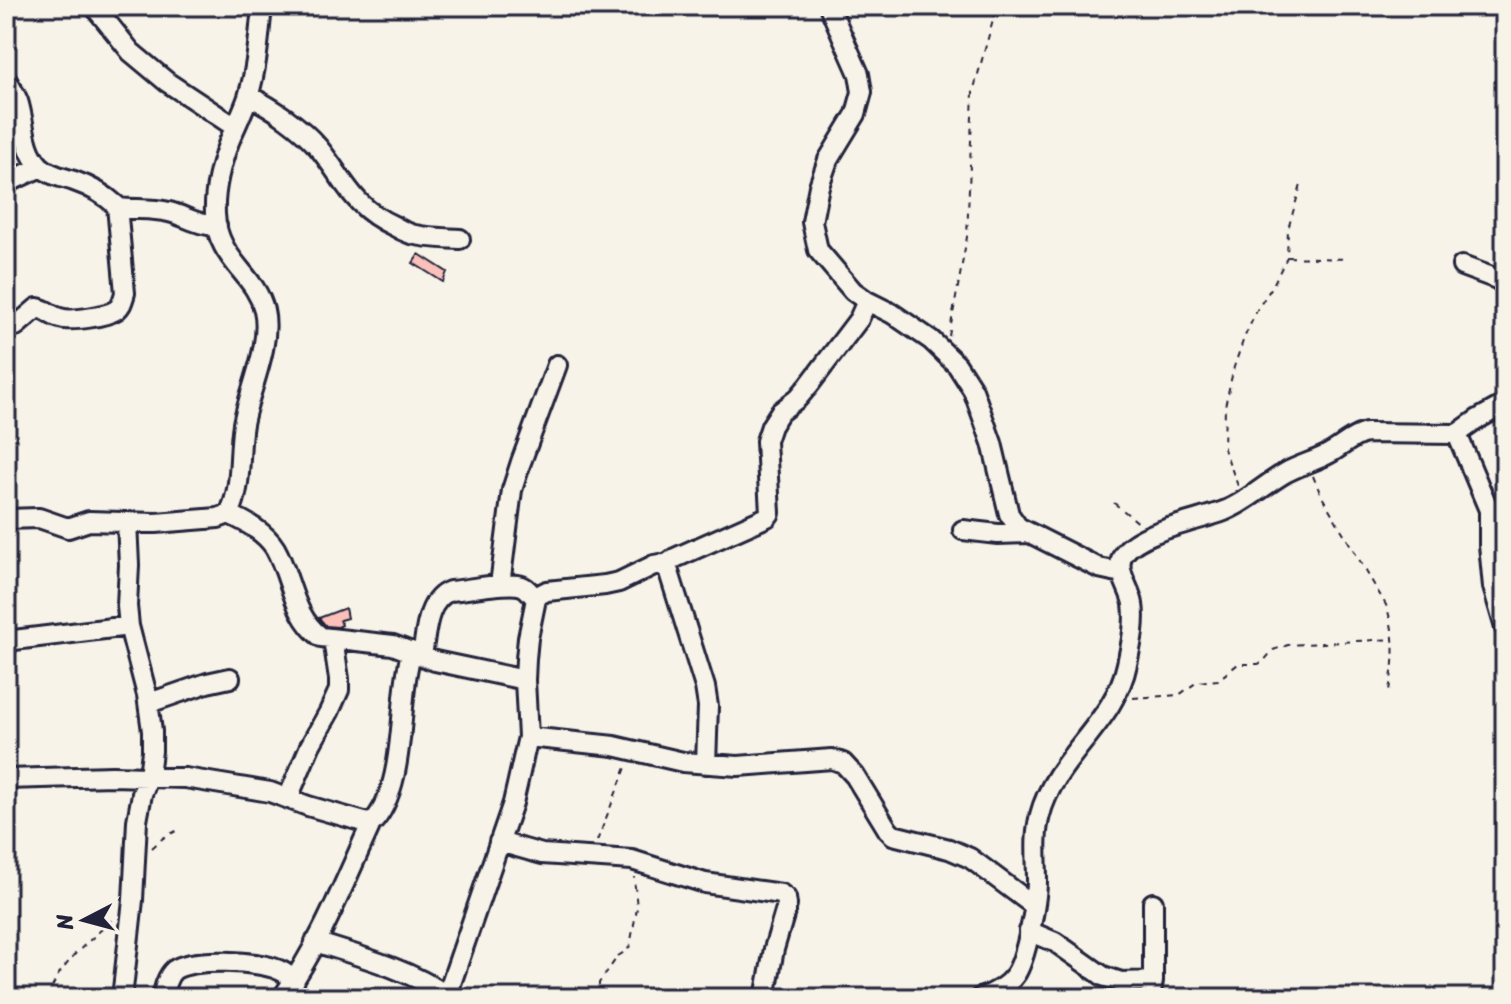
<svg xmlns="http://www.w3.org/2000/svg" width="1511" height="1004" font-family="Sriracha,sans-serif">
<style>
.building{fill:#fbc0b9;stroke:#22223b;stroke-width:2}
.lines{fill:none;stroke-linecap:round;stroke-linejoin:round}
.minor-casing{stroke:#22223b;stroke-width:24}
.path{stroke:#22223b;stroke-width:2;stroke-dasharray:6 6;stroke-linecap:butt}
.minor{stroke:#f7f3e8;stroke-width:18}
</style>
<rect width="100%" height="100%" fill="#f7f3e8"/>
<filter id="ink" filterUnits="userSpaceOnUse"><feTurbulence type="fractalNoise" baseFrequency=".0125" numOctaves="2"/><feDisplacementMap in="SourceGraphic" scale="16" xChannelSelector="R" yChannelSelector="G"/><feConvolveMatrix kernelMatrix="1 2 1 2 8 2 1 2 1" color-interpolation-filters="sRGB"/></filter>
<g filter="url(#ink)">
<path class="building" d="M 419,254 L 447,272 L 443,282 L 413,263 Z
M 345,608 L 347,618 L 340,620 L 342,625 L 338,627 L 326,626 L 319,618 Z"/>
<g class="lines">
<g class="minor-casing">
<path id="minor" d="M 94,6 L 131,52 L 167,82 L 235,127
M 829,6 L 859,74 L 862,92 L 856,114 L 828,160 L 819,186 L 812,222 L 818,250 L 853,291 L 867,301 L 893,314 L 931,340 L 957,365 L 973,390 L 992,443 L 1009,514 L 1018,527 L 1099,568 L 1122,573
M 6,79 C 10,86 15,94 18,101 C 25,122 23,149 40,166 C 49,175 62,177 74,181 C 89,186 105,195 117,206 L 125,293 C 123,299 122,306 116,310 C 107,316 71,322 60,318 C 51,316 46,309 37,308 L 16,326 L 6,326
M 249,96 C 272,107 301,127 318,147 C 345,180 352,207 394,226 C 399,229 405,232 411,234 C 426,238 444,238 460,239
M 6,181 L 15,179 L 41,167
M 118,208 C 135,210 151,208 169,212 C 185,216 200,226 217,226
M 1462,266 L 1497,279 L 1505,285
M 1457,434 L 1489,510 L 1489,545 L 1493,587 L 1505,628
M 229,514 C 246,522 265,532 275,548 C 292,578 292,615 321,637 L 393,645 L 435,661 L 525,680
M 6,519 L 39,518 L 68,528 L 89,521 L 156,523 L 218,518 L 229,514 C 243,486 238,453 243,424 C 249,390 272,344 264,310 C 255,273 217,260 215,214 C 214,191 221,163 229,142 C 235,127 243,112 248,97 C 257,68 259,36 262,6
M 963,530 L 998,534 L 1028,533
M 664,566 L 675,558 L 767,517 L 770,513 L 766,441 L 771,426 L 780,412 L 798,398 L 809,385 L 859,319 L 867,301
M 500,585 L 512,490 L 521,462 L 557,365
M 6,646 L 14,640 L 129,626
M 422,656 C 426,634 426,600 450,591 C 466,590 508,581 522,586 C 528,588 531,594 536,599
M 149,703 L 207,683 L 230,678
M 528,737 L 614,746 L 683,762 L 738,766 L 832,759 L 843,763 L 855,776 L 888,830 L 893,835 L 949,849 L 970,858 L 1033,905
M 6,779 L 112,776 L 185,778 L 270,792 L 308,806 L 371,824
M 288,798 L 310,746 L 329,712 L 339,690 L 339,679 L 333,639
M 499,842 L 542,854 L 632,860 L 705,883 L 781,894 L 786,898 L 787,905 L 774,949 L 765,998
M 1029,931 L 1055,942 L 1103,976 L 1121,982 L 1153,981
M 315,942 C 359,956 408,969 446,995
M 122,998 L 133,900 L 137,821 L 142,794 L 149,776 L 152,751 L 152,731 L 147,695 L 129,626 L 127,606 L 129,565 L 127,522
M 162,998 C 164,989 167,976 174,970 C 192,957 260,961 279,970 C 285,972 290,977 295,980
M 282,998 C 320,945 344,883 371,824 C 401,795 400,727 405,688 C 406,675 409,663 411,651
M 446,998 L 513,803 L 528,737 L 525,680 L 526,659 L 528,638 L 536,599 L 539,595 L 547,591 L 605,585 L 619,582 L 654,565 L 660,564 L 668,569 L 705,687 L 708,706 L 706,764
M 980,998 C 993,994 1007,986 1015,975 C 1026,960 1037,901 1037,881 C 1037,859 1034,837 1040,815 C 1055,757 1115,723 1127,664 C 1131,645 1136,624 1133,604 C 1131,588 1113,569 1124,553 C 1140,531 1198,521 1224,511 C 1247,502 1264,485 1285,473 C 1299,465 1316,461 1330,453 C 1343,446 1352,436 1366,433 L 1457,434 L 1478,419 L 1505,404
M 1150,998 L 1153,981 L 1153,903"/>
</g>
<path class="path" d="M 1288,257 L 1346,259
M 949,336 L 967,237 L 973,92 L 997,6
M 1313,476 L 1321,495 L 1386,605 C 1396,635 1395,660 1389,690
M 1238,486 L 1224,449 L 1225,406 L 1234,367 L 1244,338 L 1258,308 L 1272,287 L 1287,257 L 1288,229 L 1301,185
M 1114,503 L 1140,524
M 1133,698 L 1179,695 L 1197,682 L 1218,680 L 1238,664 L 1258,664 L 1263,662 L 1273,650 L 1288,645 L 1393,639
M 597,841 L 627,765
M 152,848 L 163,838 L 178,830
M 47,998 L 58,975 L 75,954 L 115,917
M 599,998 L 599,983 L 618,956 L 626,951 L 630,946 L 637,908 L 634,877"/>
<use href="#minor" class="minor"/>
</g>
</g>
<rect width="1511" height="1004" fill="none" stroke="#f7f3e8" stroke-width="32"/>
<rect x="16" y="16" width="1479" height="972" fill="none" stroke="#22223b" stroke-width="3" filter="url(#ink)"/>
<g transform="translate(84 920) rotate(264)" stroke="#f7f3e8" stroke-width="6" paint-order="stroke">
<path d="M0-6L14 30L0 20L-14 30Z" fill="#22223b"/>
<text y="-12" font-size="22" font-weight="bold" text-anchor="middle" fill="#22223b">N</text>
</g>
</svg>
